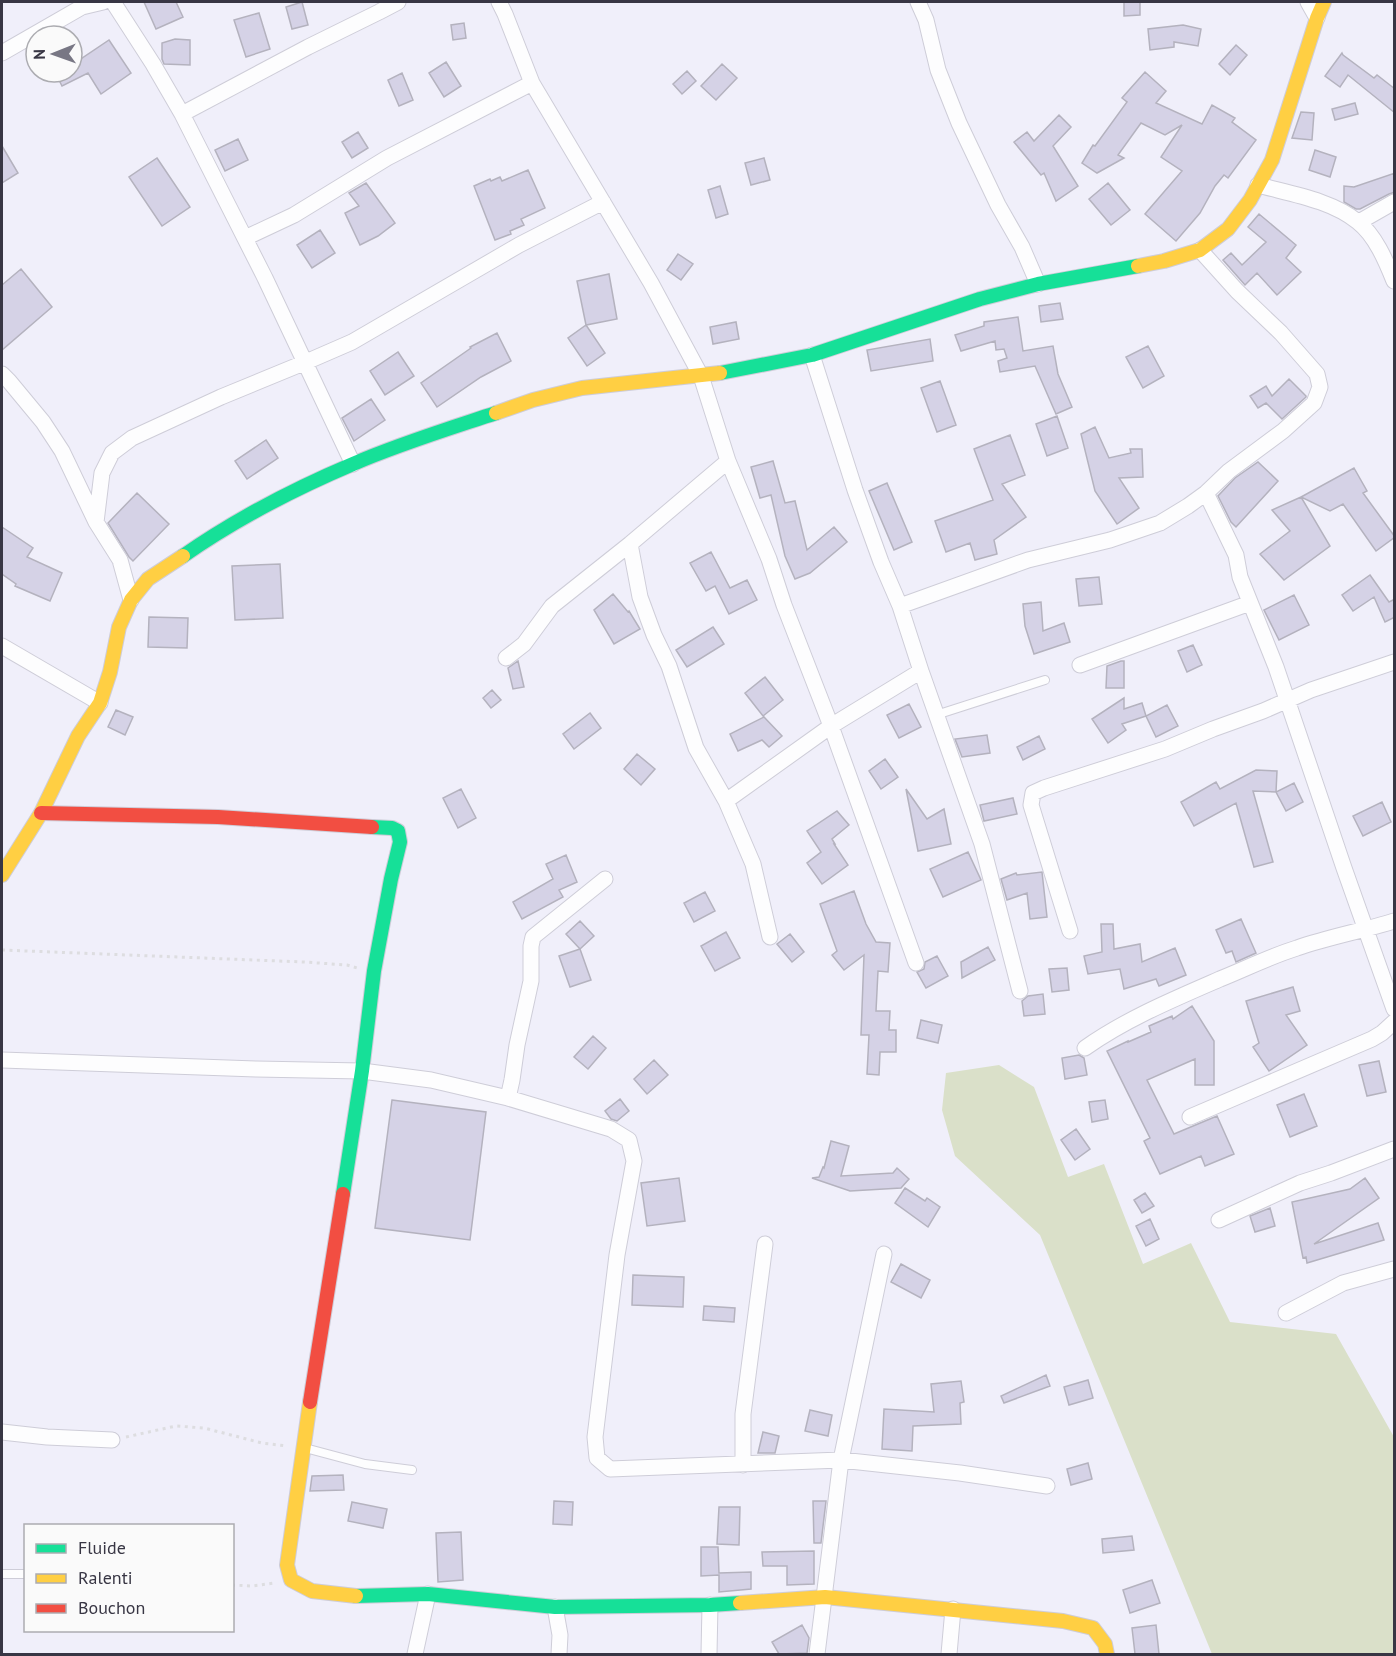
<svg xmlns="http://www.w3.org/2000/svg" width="1396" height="1656" font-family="'PT Sans',sans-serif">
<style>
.green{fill:#dae0c9}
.building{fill:#d5d2e6;stroke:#b4b2be;stroke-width:1.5}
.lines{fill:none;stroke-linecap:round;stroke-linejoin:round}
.lane-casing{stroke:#cecdd8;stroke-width:10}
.street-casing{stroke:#cecdd8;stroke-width:17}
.fast-casing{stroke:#cecdd8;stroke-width:16}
.slow-casing{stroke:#cecdd8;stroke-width:16}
.jam-casing{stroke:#cecdd8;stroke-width:16}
.path{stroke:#dddde0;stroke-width:3;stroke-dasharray:3 4.5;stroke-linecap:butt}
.lane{stroke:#fdfdfe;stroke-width:8}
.street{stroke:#fdfdfe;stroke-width:15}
.fast{stroke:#16e098;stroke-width:14}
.slow{stroke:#ffcf43;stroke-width:14}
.jam{stroke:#f24e42;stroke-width:14}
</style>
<rect width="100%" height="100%" fill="#f0effa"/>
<path class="green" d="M 999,1065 L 1034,1087 L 1068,1177 L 1104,1164 L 1143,1264 L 1191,1243 L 1230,1322 L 1336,1334 L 1394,1437 L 1394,1654 L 1212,1654 L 1040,1235 L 955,1156 L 942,1110 L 946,1073 Z"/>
<path class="building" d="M 144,2 L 176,2 L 183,17 L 156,29 Z
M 302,2 L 308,25 L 292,29 L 286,7 Z
M 1124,2 L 1140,2 L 1140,15 L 1124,16 Z
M 259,13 L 270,49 L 246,57 L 234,20 Z
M 464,23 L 466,38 L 453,40 L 451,25 Z
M 1183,25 L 1201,29 L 1198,46 L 1174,42 L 1174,47 L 1150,50 L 1148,29 Z
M 175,39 L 190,40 L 190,65 L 164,64 L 162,59 L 162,43 Z
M 109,40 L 131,73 L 101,94 L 88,73 L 62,86 L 55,72 L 72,72 L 72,65 Z
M 1236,45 L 1247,55 L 1230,75 L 1219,64 Z
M 1342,53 L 1343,55 L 1374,78 L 1377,75 L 1395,89 L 1395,113 L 1348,75 L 1340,87 L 1325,76 Z
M 446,62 L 461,86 L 444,97 L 429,73 Z
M 722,64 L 737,78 L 716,100 L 701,86 Z
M 687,71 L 696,81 L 682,94 L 673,84 Z
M 1145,72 L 1166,91 L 1156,103 L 1202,124 L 1212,105 L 1235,118 L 1232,122 L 1256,140 L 1228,178 L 1224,175 L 1215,186 L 1200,213 L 1176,241 L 1145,214 L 1182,171 L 1161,157 L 1182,125 L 1165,135 L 1141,123 L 1118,155 L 1124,158 L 1097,173 L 1082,163 L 1093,145 L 1095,146 L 1127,102 L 1122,98 Z
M 402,73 L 413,100 L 399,106 L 388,80 Z
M 1355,103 L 1358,114 L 1335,120 L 1332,109 Z
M 1301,112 L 1314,113 L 1312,140 L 1292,138 Z
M 1059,115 L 1071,127 L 1053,146 L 1078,186 L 1056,201 L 1044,173 L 1041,175 L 1014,142 L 1027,132 L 1034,141 Z
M 358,132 L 368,148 L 352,158 L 342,142 Z
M 238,139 L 248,160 L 225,171 L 215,150 Z
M 2,146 L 18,173 L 2,183 Z
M 1315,150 L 1336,157 L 1330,177 L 1309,170 Z
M 157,158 L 190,207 L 162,226 L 129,177 Z
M 764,158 L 770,180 L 751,185 L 745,163 Z
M 528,170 L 545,208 L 521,219 L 524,225 L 510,231 L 511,234 L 495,240 L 474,186 L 490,179 L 491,181 L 500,177 L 502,181 Z
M 1395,173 L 1395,192 L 1389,194 L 1360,209 L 1356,209 L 1344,202 L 1344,186 L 1354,187 Z
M 366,183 L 395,223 L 378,236 L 360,245 L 345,213 L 359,206 L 349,193 Z
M 1108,183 L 1130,210 L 1111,225 L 1089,199 Z
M 720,186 L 728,214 L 716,218 L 708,190 Z
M 1259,214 L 1296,245 L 1286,258 L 1301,272 L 1277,295 L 1257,273 L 1245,285 L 1223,260 L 1231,253 L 1242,265 L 1266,242 L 1248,227 Z
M 320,230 L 335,253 L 312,268 L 297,245 Z
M 678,254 L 693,264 L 681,280 L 667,270 Z
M 21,269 L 52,307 L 2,350 L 2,285 Z
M 609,274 L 617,319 L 586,325 L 577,281 Z
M 1060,303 L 1063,319 L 1041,322 L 1039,306 Z
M 1018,317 L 1023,351 L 1053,346 L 1058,374 L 1072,407 L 1056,414 L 1035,366 L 1000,372 L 998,361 L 1007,358 L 1004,349 L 996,350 L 995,341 L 961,351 L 955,335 L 984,326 L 984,322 Z
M 736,322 L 739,339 L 713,344 L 710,327 Z
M 586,325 L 605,353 L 587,366 L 568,338 Z
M 497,333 L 511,361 L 481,377 L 437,407 L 421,383 L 471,348 L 470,347 Z
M 930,339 L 933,361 L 871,371 L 867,350 Z
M 1148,346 L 1164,376 L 1143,388 L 1126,357 Z
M 398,352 L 414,376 L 385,395 L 370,371 Z
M 1289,379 L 1306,396 L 1306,397 L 1282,419 L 1266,403 L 1258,408 L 1250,396 L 1266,386 L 1272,396 Z
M 940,381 L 956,425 L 937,432 L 921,388 Z
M 371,399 L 385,420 L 354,441 L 342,418 Z
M 1057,416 L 1068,448 L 1047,456 L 1036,424 Z
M 1095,427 L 1109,458 L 1131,453 L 1130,449 L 1142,449 L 1143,477 L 1119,478 L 1139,508 L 1117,524 L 1095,491 L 1081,434 Z
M 1010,435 L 1025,475 L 1002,484 L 1026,517 L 994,540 L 997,554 L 975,560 L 970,543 L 946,552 L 935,521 L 993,500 L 974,449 Z
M 266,440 L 278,458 L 247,479 L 235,461 Z
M 773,461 L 785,503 L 795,501 L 807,550 L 834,527 L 847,542 L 810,573 L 795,579 L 785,556 L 771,495 L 760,498 L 751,467 Z
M 1258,462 L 1278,481 L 1236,527 L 1231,522 L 1218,496 L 1235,478 Z
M 1354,468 L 1367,491 L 1363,493 L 1395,537 L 1376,551 L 1343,504 L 1330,511 L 1301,497 Z
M 887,483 L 912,542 L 894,550 L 869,491 Z
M 137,493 L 169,524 L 133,561 L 129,557 L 108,523 Z
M 1301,497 L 1330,546 L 1284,580 L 1260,554 L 1290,531 L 1272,510 Z
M 2,527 L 33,548 L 27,557 L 62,573 L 50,601 L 15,586 L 16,584 L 2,574 Z
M 711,552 L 730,588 L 747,580 L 757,600 L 729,614 L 715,586 L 706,591 L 690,563 Z
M 280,564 L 283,618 L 235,620 L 232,566 Z
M 1370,575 L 1389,602 L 1395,599 L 1395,617 L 1385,622 L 1374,597 L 1353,611 L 1342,595 Z
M 1099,577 L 1102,604 L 1079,606 L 1076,579 Z
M 613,594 L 628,612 L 629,611 L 640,629 L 614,644 L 594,610 Z
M 1294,595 L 1309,625 L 1279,640 L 1264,610 Z
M 1041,602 L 1043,631 L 1064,623 L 1070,642 L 1034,654 L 1025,626 L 1023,604 Z
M 149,617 L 188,618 L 187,648 L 148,647 Z
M 713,627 L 724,644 L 687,667 L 676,650 Z
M 1193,645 L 1202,665 L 1187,672 L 1178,651 Z
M 518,661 L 524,687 L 513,689 L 508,668 Z
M 1121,661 L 1124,661 L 1124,688 L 1106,688 L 1107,666 Z
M 765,677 L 783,700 L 763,716 L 745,693 Z
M 492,690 L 501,700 L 491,708 L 483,698 Z
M 1124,698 L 1124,709 L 1142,703 L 1146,716 L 1122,724 L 1126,730 L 1108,743 L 1092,719 Z
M 909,704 L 921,727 L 899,738 L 887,715 Z
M 1167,705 L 1178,726 L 1156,737 L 1146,716 Z
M 116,710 L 133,717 L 125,735 L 108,727 Z
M 590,713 L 601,728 L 574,749 L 563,734 Z
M 764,717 L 782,736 L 769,747 L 762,740 L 738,751 L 730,734 Z
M 987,735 L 990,753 L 962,757 L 955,739 Z
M 1039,736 L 1045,749 L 1023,760 L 1017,747 Z
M 637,754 L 655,769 L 641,785 L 624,769 Z
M 885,759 L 898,777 L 881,789 L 869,771 Z
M 1256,770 L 1277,771 L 1276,792 L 1253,791 L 1273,862 L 1254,867 L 1236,803 L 1194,826 L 1181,802 L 1216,782 L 1220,789 Z
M 1294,783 L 1303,802 L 1286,811 L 1276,792 Z
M 461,789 L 476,818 L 458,828 L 443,798 Z
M 906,789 L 927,819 L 944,809 L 951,844 L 918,851 Z
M 1013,798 L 1017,814 L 984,821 L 980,805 Z
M 1382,802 L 1391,822 L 1363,836 L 1353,816 Z
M 837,811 L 849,825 L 832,839 L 835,844 L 834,844 L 848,865 L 822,884 L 807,863 L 821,852 L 807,831 Z
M 968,852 L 981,880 L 943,897 L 930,869 Z
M 566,855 L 577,882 L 559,890 L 563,897 L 522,919 L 513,902 L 553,879 L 546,864 Z
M 1042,872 L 1047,917 L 1030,919 L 1027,893 L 1007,900 L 1001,879 L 1016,873 L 1017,875 Z
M 854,891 L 866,924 L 876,942 L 890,943 L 888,972 L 878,971 L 876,1011 L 890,1011 L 889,1030 L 896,1030 L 896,1052 L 880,1052 L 879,1075 L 867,1074 L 869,1035 L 861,1035 L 864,955 L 844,970 L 832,955 L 837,951 L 820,904 Z
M 705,892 L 715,911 L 694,922 L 684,903 Z
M 1241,919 L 1256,953 L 1236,962 L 1232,951 L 1226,953 L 1216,930 Z
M 580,921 L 594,936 L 580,949 L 566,934 Z
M 1101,924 L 1113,924 L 1114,949 L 1140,944 L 1142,962 L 1175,948 L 1186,975 L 1159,986 L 1156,979 L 1124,989 L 1120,969 L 1088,974 L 1084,956 L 1102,952 Z
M 726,932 L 740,958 L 715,971 L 701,946 Z
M 790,934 L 804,952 L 792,962 L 777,944 Z
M 988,947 L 995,960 L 962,978 L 961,962 Z
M 580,949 L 591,980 L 570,987 L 559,956 Z
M 937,956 L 948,976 L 926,988 L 917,972 L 924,969 L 925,962 Z
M 1067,968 L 1069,990 L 1052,992 L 1049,969 Z
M 1293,987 L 1300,1011 L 1286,1015 L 1307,1045 L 1269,1071 L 1253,1047 L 1259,1043 L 1246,1001 Z
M 1043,994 L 1045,1014 L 1024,1016 L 1022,1001 L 1028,996 Z
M 1192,1006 L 1214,1041 L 1214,1085 L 1195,1085 L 1195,1059 L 1147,1080 L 1174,1134 L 1217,1116 L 1234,1154 L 1205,1166 L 1201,1156 L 1160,1174 L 1144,1141 L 1150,1138 L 1107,1051 L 1128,1041 L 1128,1042 L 1151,1032 L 1149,1026 L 1172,1016 L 1173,1019 Z
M 921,1020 L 942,1025 L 938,1043 L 917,1038 Z
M 593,1036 L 606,1048 L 588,1069 L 574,1057 Z
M 1079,1055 L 1084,1058 L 1087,1075 L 1065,1079 L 1062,1058 Z
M 654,1060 L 668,1075 L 647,1094 L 634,1079 Z
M 1379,1061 L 1386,1092 L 1367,1096 L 1359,1065 Z
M 1304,1094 L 1317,1126 L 1290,1137 L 1277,1105 Z
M 620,1099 L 629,1111 L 617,1121 L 611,1119 L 605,1111 Z
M 392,1100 L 486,1112 L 470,1240 L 375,1228 Z
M 1105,1100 L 1108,1119 L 1092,1122 L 1089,1102 Z
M 1076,1129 L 1090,1149 L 1075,1160 L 1061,1140 Z
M 831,1141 L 849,1146 L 841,1176 L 893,1173 L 897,1168 L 909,1179 L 901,1188 L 850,1191 L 812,1178 L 819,1177 L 823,1167 L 824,1168 Z
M 679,1178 L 685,1221 L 647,1226 L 641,1183 Z
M 1365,1178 L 1379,1198 L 1314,1244 L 1378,1223 L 1384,1240 L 1307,1263 L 1306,1257 L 1303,1258 L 1292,1202 L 1350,1189 Z
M 905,1188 L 925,1201 L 927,1198 L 940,1207 L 928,1227 L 895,1203 Z
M 1145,1193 L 1154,1206 L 1142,1213 L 1134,1200 Z
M 1270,1208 L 1275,1226 L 1255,1232 L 1250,1216 Z
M 1150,1219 L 1159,1239 L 1146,1246 L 1136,1226 Z
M 901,1264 L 930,1280 L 921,1298 L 891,1282 Z
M 633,1275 L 684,1277 L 683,1307 L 632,1305 Z
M 704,1306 L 735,1308 L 734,1322 L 703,1320 Z
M 1046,1375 L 1050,1386 L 1004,1403 L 1001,1396 Z
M 1088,1380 L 1093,1398 L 1069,1405 L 1064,1387 Z
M 961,1381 L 964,1402 L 960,1403 L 961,1424 L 913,1426 L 912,1451 L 882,1449 L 884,1409 L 934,1412 L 931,1384 Z
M 810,1410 L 832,1415 L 828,1436 L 805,1431 Z
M 763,1432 L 779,1436 L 775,1453 L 758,1453 Z
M 1088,1463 L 1092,1479 L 1071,1485 L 1067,1469 Z
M 343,1475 L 344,1490 L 310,1491 L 312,1476 Z
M 554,1501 L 573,1502 L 572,1525 L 553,1524 Z
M 813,1501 L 826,1501 L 821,1543 L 814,1543 Z
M 352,1502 L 387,1509 L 383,1528 L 348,1521 Z
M 719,1507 L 740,1507 L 739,1545 L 717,1544 Z
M 461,1532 L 463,1580 L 438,1582 L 436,1533 Z
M 1132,1536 L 1134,1550 L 1103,1553 L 1102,1539 Z
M 701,1547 L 718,1547 L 719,1573 L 751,1572 L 751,1589 L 719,1592 L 719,1575 L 701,1576 Z
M 814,1551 L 814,1584 L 787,1585 L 787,1566 L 763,1566 L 762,1552 Z
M 1152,1580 L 1160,1603 L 1130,1613 L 1123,1590 Z
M 802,1625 L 809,1638 L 807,1653 L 779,1654 L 772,1642 Z
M 1156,1625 L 1159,1654 L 1135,1654 L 1132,1628 Z"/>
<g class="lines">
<g class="lane-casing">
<path id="lane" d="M 936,715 L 1045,680
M 305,1448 L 365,1464 L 412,1470
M 2,1574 L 26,1574"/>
</g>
<g class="street-casing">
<path id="street" d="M 113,2 L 153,64 L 182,114 L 265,278 L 353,464
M 499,2 L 505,14 L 532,83 L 651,283 L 701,376 L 728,461 L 769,559 L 784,605 L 831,726 L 916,963
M 918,2 L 926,20 L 938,70 L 959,123 L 998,205 L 1022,247 L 1038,284
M 1308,2 L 1317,18
M 2,53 L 82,7 L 103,2
M 182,114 L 308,47 L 379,12 L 398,2
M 1258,185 C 1291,194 1331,200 1358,222 C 1375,235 1386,261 1394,281
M 1359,222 L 1394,202
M 245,238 L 294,215 L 387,158 L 532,83
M 812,355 L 855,490 L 881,562 L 900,606 L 921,671 L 982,844 L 1020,991
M 2,374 L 9,381 L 43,422 L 62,451 L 96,522 L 120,560 L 131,600
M 1206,493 L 1236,555 L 1240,577 L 1276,667 L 1344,868 L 1394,1009
M 96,522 L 102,473 L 112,453 L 132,438 L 221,397 L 306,362 L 352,342 L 519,245 L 603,202
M 630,544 L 640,597 L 654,635 L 669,666 L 696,748 L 726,801 L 753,864 L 770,937
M 900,606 L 1028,560 L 1110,540 L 1160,523 L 1188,506 L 1206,493 L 1229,471 L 1283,431 L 1314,403 L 1320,387 L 1317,374 L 1281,333 L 1237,291 L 1200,250
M 2,646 L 100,703
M 506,658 L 524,644 L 552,606 L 630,544 L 728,461
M 1080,665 L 1250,603
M 726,801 L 831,726 L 921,671
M 1070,931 L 1031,805 L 1033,793 L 1044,788 L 1165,749 L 1213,729 L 1263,711 L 1311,690 L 1394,662
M 1085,1048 C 1126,1019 1174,999 1220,979 C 1245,969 1271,956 1297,948 C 1329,937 1362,931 1394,921
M 2,1060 L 256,1069 L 362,1071 L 431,1080 L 508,1098 L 611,1129 L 629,1140 L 634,1161 L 617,1255 L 595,1437 L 597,1458 L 610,1469 L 841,1460 L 960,1473 L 1047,1486
M 508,1098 L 512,1080 L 517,1045 L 531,981 L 531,946 L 533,937 L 605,879
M 1190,1117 L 1372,1039 L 1382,1033 L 1394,1022
M 1219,1220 L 1300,1183 L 1331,1173 L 1394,1149
M 1286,1313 L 1343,1283 L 1394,1269
M 2,1432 L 47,1437 L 112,1440
M 743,1465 L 743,1414 L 765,1244
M 555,1607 L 560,1635 L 559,1654
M 415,1654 L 428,1594
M 709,1654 L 710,1605
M 817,1654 L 841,1460 L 884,1254
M 949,1654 L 953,1609"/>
</g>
<g class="fast-casing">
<path id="fast" d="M 720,373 L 812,355 L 980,299 L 1038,284 L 1138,266
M 183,556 C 236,519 294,489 353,464 C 399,444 448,429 496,413
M 343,1194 L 362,1071 L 374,971 L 391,879 L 400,842 L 398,831 L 392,828 L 372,827
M 356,1596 L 428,1594 L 555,1607 L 710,1605 L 740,1603"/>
</g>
<g class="slow-casing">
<path id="slow" d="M 1138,266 L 1164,261 L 1200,250 L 1228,229 L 1250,200 L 1272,160 L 1317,18 L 1324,2
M 496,413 L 533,400 L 582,388 L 720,373
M 2,875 L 41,813 L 78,736 L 100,703 L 110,672 L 119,627 L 131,600 L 148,579 L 183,556
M 310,1402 L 287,1565 L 291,1580 L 312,1591 L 356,1596
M 740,1603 L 825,1597 L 1063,1621 L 1093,1628 L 1105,1644 L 1107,1654"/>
</g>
<g class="jam-casing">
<path id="jam" d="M 41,813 L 218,817 L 372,827
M 310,1402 L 343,1194"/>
</g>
<path class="path" d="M 2,950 L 304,962 L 347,965 L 357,968
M 126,1437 L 176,1426 L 204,1428 L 262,1443 L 287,1446
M 232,1585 L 252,1586 L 274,1583"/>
<use href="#lane" class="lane"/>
<use href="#street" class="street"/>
<use href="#fast" class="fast"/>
<use href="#slow" class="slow"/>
<use href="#jam" class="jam"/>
</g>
<rect width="1396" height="1656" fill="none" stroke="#383644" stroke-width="6"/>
<rect x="24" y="1524" width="210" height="108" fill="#fafafa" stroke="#acacb1" stroke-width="1.5"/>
<rect x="36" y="1544" width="30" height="9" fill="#16e098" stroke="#acacb1" stroke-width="1.5"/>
<text x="78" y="1554" font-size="18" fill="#383644">Fluide</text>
<rect x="36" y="1574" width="30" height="9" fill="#ffcf43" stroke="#acacb1" stroke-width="1.5"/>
<text x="78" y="1584" font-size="18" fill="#383644">Ralenti</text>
<rect x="36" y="1604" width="30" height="9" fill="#f24e42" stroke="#acacb1" stroke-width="1.5"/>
<text x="78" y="1614" font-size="18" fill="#383644">Bouchon</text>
<g transform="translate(54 54) rotate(269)"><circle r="28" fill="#fafafa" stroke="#acacb1" stroke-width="1.5"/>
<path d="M0-4.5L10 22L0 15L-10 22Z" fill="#787784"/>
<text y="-9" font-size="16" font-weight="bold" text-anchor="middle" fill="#383644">N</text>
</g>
</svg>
